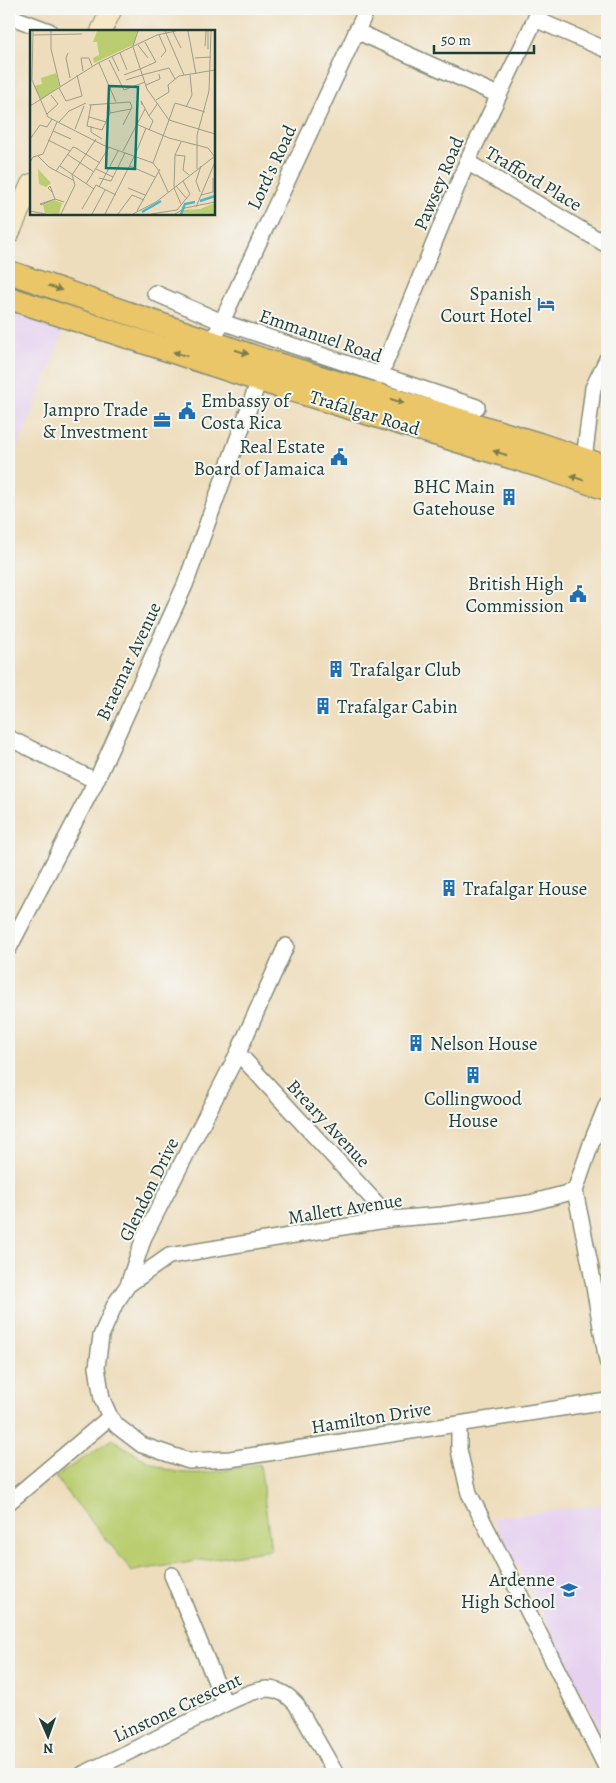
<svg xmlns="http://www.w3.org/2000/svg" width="616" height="1783" font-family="Alegreya,serif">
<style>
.built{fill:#e6d2f0}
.green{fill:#bace71;stroke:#6c8652}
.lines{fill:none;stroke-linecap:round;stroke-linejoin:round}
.street-casing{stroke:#868d78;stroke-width:18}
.secondary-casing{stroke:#868d78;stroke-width:22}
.primary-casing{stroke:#868d78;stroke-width:25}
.street{stroke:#fff;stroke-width:15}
.secondary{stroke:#f7e8c3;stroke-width:20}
.primary{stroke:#eac669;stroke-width:22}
.oneway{fill:#7a7b4c}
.labels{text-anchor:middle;stroke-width:4;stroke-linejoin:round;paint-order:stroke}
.street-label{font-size:19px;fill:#1f3d34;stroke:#f6f6f2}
.poi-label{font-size:19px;fill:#1f3d34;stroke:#f6f6f2;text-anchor:end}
.inset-river{fill:none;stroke:#4db5cc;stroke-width:2.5}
.inset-road{fill:none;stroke:#9b9d86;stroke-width:1}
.view{fill:#0f766e;fill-opacity:0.15;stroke:#0f766e;stroke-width:2.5}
.inset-edge{fill:none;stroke:#1f3d34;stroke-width:2.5}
</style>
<rect width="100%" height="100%" fill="#f6f6f2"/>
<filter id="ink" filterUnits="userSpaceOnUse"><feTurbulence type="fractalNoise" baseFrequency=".02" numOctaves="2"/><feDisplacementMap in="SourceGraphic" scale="10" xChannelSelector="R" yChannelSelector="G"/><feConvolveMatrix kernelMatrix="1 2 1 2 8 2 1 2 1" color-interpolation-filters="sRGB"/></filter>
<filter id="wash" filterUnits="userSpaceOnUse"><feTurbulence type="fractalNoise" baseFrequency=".0096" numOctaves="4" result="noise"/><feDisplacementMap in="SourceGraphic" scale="20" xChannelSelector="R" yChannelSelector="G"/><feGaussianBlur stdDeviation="1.12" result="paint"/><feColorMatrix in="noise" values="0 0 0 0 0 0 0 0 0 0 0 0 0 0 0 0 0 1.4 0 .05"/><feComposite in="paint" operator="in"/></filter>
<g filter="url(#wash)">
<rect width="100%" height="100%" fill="#eeddbc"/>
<path class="built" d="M 9,311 L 66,326 L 18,448 L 9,446 Z
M 607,1504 L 607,1744 L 507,1545 L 492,1518 Z"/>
<path class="green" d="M 112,1439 C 128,1449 146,1462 165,1469 C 196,1479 229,1469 260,1464 L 271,1550 L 132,1571 L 55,1477 Z"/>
</g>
<g filter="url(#ink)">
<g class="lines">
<g class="street-casing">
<path id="street" d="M 9,16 L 49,31
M 535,19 L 607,50
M 356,31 L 498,95
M 467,162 L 607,245
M 155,293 L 222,322 L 477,407
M 212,343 L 367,9
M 380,376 L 467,162 L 540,9
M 584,459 L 593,388 L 607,359
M 9,738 L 96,781
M 286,946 L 238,1053 L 144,1237 L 128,1285 L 115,1304 L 101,1336 L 97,1367 L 102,1399 L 110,1417 L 117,1426 L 142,1445 L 189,1461 L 230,1459 L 607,1401
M 9,948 L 96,781 L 185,585 L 259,380
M 238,1053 L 391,1219
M 607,1104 L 592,1141 L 575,1191 L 590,1264 L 607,1361
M 128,1285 L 169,1256 L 391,1219 L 442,1215 L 530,1203 L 575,1191
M 459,1424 L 459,1450 L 469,1493 L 607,1769
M 9,1502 L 110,1417
M 172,1575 L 225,1704
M 83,1774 C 124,1755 163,1735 203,1715 C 219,1707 249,1690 267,1689 C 279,1689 288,1695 296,1704 L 336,1774"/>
</g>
<g class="secondary-casing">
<path id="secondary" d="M 101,31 L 112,9
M 9,234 L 31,184"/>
</g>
<g class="primary-casing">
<path id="primary" d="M 9,272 L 264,360 L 539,444 L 607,467
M 9,298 L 259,380 L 546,468 L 607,489"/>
</g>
<use href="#street" class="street"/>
<use href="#secondary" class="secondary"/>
<use href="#primary" class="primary"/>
</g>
<defs><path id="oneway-solid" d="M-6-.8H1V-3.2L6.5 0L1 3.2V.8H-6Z" transform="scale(1.25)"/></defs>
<g class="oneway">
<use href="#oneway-solid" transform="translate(55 288) rotate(19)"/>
<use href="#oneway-solid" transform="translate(242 352) rotate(18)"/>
<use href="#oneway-solid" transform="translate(180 354) rotate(-162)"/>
<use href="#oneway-solid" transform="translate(397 401) rotate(17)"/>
<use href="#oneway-solid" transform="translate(500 453) rotate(-163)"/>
<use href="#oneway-solid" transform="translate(577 478) rotate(-161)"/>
</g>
</g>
<defs>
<g id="hotel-bare" transform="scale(1.35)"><path d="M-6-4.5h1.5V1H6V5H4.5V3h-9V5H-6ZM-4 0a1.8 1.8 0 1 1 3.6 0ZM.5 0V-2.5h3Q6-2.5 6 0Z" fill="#1f6fb2" stroke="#f6f6f2" stroke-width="2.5" paint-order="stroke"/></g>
<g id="civic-bare" transform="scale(1.35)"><path d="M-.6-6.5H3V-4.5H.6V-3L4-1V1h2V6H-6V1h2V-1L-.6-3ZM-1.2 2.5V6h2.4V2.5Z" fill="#1f6fb2" stroke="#f6f6f2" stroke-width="2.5" paint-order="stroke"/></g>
<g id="office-bare" transform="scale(1.35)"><path d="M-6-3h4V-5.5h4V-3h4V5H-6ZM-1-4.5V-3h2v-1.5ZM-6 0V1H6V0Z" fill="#1f6fb2" stroke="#f6f6f2" stroke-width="2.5" paint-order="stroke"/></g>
<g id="building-bare" transform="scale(1.35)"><path d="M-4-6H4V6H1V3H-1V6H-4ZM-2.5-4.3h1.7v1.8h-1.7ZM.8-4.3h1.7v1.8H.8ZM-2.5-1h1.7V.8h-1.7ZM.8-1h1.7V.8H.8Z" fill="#1f6fb2" stroke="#f6f6f2" stroke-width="2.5" paint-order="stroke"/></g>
<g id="school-bare" transform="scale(1.35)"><path d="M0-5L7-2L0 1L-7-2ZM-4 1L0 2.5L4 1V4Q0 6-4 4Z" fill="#1f6fb2" stroke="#f6f6f2" stroke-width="2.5" paint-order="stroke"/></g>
</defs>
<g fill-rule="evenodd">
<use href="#hotel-bare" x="546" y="304"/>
<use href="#civic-bare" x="187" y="411"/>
<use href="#office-bare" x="162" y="420"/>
<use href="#civic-bare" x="339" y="457"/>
<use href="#building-bare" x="509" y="497"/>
<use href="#civic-bare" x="578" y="594"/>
<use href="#building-bare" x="336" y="669"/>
<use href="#building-bare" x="323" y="706"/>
<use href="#building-bare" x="449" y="888"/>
<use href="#building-bare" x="416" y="1043"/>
<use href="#building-bare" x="473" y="1075"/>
<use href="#school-bare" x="569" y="1590"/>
</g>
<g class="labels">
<g class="street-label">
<text transform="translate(271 167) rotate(-65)" y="7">Lord's Road</text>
<text transform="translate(534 178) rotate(31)" y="7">Trafford Place</text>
<text transform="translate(438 183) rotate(-67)" y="7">Pawsey Road</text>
<text transform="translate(321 335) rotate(19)" y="7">Emmanuel Road</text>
<text transform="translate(365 412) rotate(17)" y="7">Trafalgar Road</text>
<text transform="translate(128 661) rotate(-65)" y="7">Braemar Avenue</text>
<text transform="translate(329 1123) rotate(47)" y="7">Breary Avenue</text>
<text transform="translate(148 1189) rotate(-64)" y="7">Glendon Drive</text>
<text transform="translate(345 1208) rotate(-9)" y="7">Mallett Avenue</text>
<text transform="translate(371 1417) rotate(-9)" y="7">Hamilton Drive</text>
<text transform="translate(177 1707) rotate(-25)" y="7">Linstone Crescent</text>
</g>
<g class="poi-label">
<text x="532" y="300">Spanish<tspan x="532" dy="22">Court Hotel</tspan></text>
<text x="201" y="407" text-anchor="start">Embassy of<tspan x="201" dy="22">Costa Rica</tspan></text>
<text x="148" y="416">Jampro Trade<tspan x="148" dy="22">&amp; Investment</tspan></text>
<text x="325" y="453">Real Estate<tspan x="325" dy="22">Board of Jamaica</tspan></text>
<text x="495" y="493">BHC Main<tspan x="495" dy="22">Gatehouse</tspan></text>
<text x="564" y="590">British High<tspan x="564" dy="22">Commission</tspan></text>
<text x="350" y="676" text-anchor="start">Trafalgar Club</text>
<text x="337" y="713" text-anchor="start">Trafalgar Cabin</text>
<text x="463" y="895" text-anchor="start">Trafalgar House</text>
<text x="430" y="1050" text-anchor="start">Nelson House</text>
<text x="473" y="1105" text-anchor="middle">Collingwood<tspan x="473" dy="22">House</tspan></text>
<text x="555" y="1586">Ardenne<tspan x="555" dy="22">High School</tspan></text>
</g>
</g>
<g transform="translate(30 30)">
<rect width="185" height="185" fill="#eeddbc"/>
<path d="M 67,1 L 108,1 L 103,15 L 64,33 L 63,28 L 69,25 L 67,12 L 63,12 ZM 26,43 L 30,56 L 11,70 L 4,56 L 12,54 L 11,48 ZM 8,139 L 21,153 L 16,157 L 9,154 ZM 24,170 L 32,173 L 29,184 L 15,183 L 13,175 ZM 185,173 L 185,184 L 151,183 L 152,180 L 170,179 Z" fill="#bace71"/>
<path class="inset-river" d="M 170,171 L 185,166M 112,182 L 131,171M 151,184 L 155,174 L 165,172"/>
<path class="inset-road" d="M 3,1 L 2,50 L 18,87 L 73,115 L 123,133 L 129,141M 21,1 L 21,19 L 30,56M 135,1 L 154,45M 158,1 L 166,44M 143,2 L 151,18M 3,5 L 52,4M 129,5 L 136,21 L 131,27M 108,15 L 118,28M 103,16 L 108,1M 175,16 L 176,1M 103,17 L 117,59 L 139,90 L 123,133M 178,19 L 178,1M 38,23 L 36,28 L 40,48M 90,23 L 97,40M 82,26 L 89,41M 165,28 L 181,27M 79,30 L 94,60 L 115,52M 69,33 L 86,72M 110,39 L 126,32 L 115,12M 53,41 L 51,28 L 59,28 L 62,36M 94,45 L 110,39M 112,45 L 139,38 L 145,49M 96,50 L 112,45M 116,55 L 130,49 L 129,44M 29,58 L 36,71 L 52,66 L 47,45M 126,70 L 139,62 L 138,55 L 149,46 L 185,40M 59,75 L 100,72 L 102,77 L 93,95M 112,75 L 111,71 L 119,86M 0,76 L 68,33 L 127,5 L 146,1M 156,77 L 162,65 L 160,45M 175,82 L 145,73 L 139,90 L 185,104M 80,83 L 101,79M 17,84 L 28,74 L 21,65M 59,87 L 76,92M 29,92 L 39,81 L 56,73M 106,94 L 139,108 L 178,118 L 184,126M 57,96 L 72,100 L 80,83 L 79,73M 57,96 L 61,75M 61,96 L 61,102 L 72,109M 45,99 L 54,76M 119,100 L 123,91 L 119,86 L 128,73M 23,101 L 41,109M 0,109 L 10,95 L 17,97 L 22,89M 18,110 L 40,121M 46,118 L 70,133M 93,121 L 115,79M 37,124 L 64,142M 105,125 L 116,98M 145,125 L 155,126 L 153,140 L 159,145M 8,126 L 19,137 L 43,150M 0,132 L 3,127 L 13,124 L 27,92M 30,136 L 64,159M 100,136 L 125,147M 66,139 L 83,147M 167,139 L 167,105 L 179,61 L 181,1M 26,141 L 43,117 L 46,118M 129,142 L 138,162M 69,148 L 81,151 L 95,123M 56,154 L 79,117M 146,156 L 157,169M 69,157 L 88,121M 144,157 L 145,125 L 151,112M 98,158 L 115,165M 144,158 L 151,174M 22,162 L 18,158 L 20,156 L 25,169M 170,162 L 166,151 L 171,136M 171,165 L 183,162 L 183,148M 25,169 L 11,175 L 10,174 L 25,169 L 34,172M 166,177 L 185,132M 52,179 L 66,155 L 86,165M 147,180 L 160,164 L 153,151M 0,181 L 16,184M 107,181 L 130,139M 31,184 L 45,155 L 42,145 L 66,109M 62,184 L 75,160M 75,184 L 105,125M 88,184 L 102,165 L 114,170M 103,184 L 126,172 L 185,126M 121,184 L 147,180M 145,184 L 155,178 L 185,172"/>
<path class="view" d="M 79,56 L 108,57 L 105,139 L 76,138 Z"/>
<rect width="185" height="185" class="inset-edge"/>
</g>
<rect width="616" height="1783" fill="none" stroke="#f6f6f2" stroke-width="30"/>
<g transform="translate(48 1736) rotate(178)" stroke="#f6f6f2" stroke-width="4" paint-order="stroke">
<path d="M0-4L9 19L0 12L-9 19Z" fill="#1f3d34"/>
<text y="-8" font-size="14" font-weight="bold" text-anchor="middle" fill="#1f3d34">N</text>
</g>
<path d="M434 45v8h100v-8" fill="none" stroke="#1f3d34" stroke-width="2.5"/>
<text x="441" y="45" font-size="15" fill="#1f3d34" stroke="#f6f6f2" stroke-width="4" paint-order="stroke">50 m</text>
</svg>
